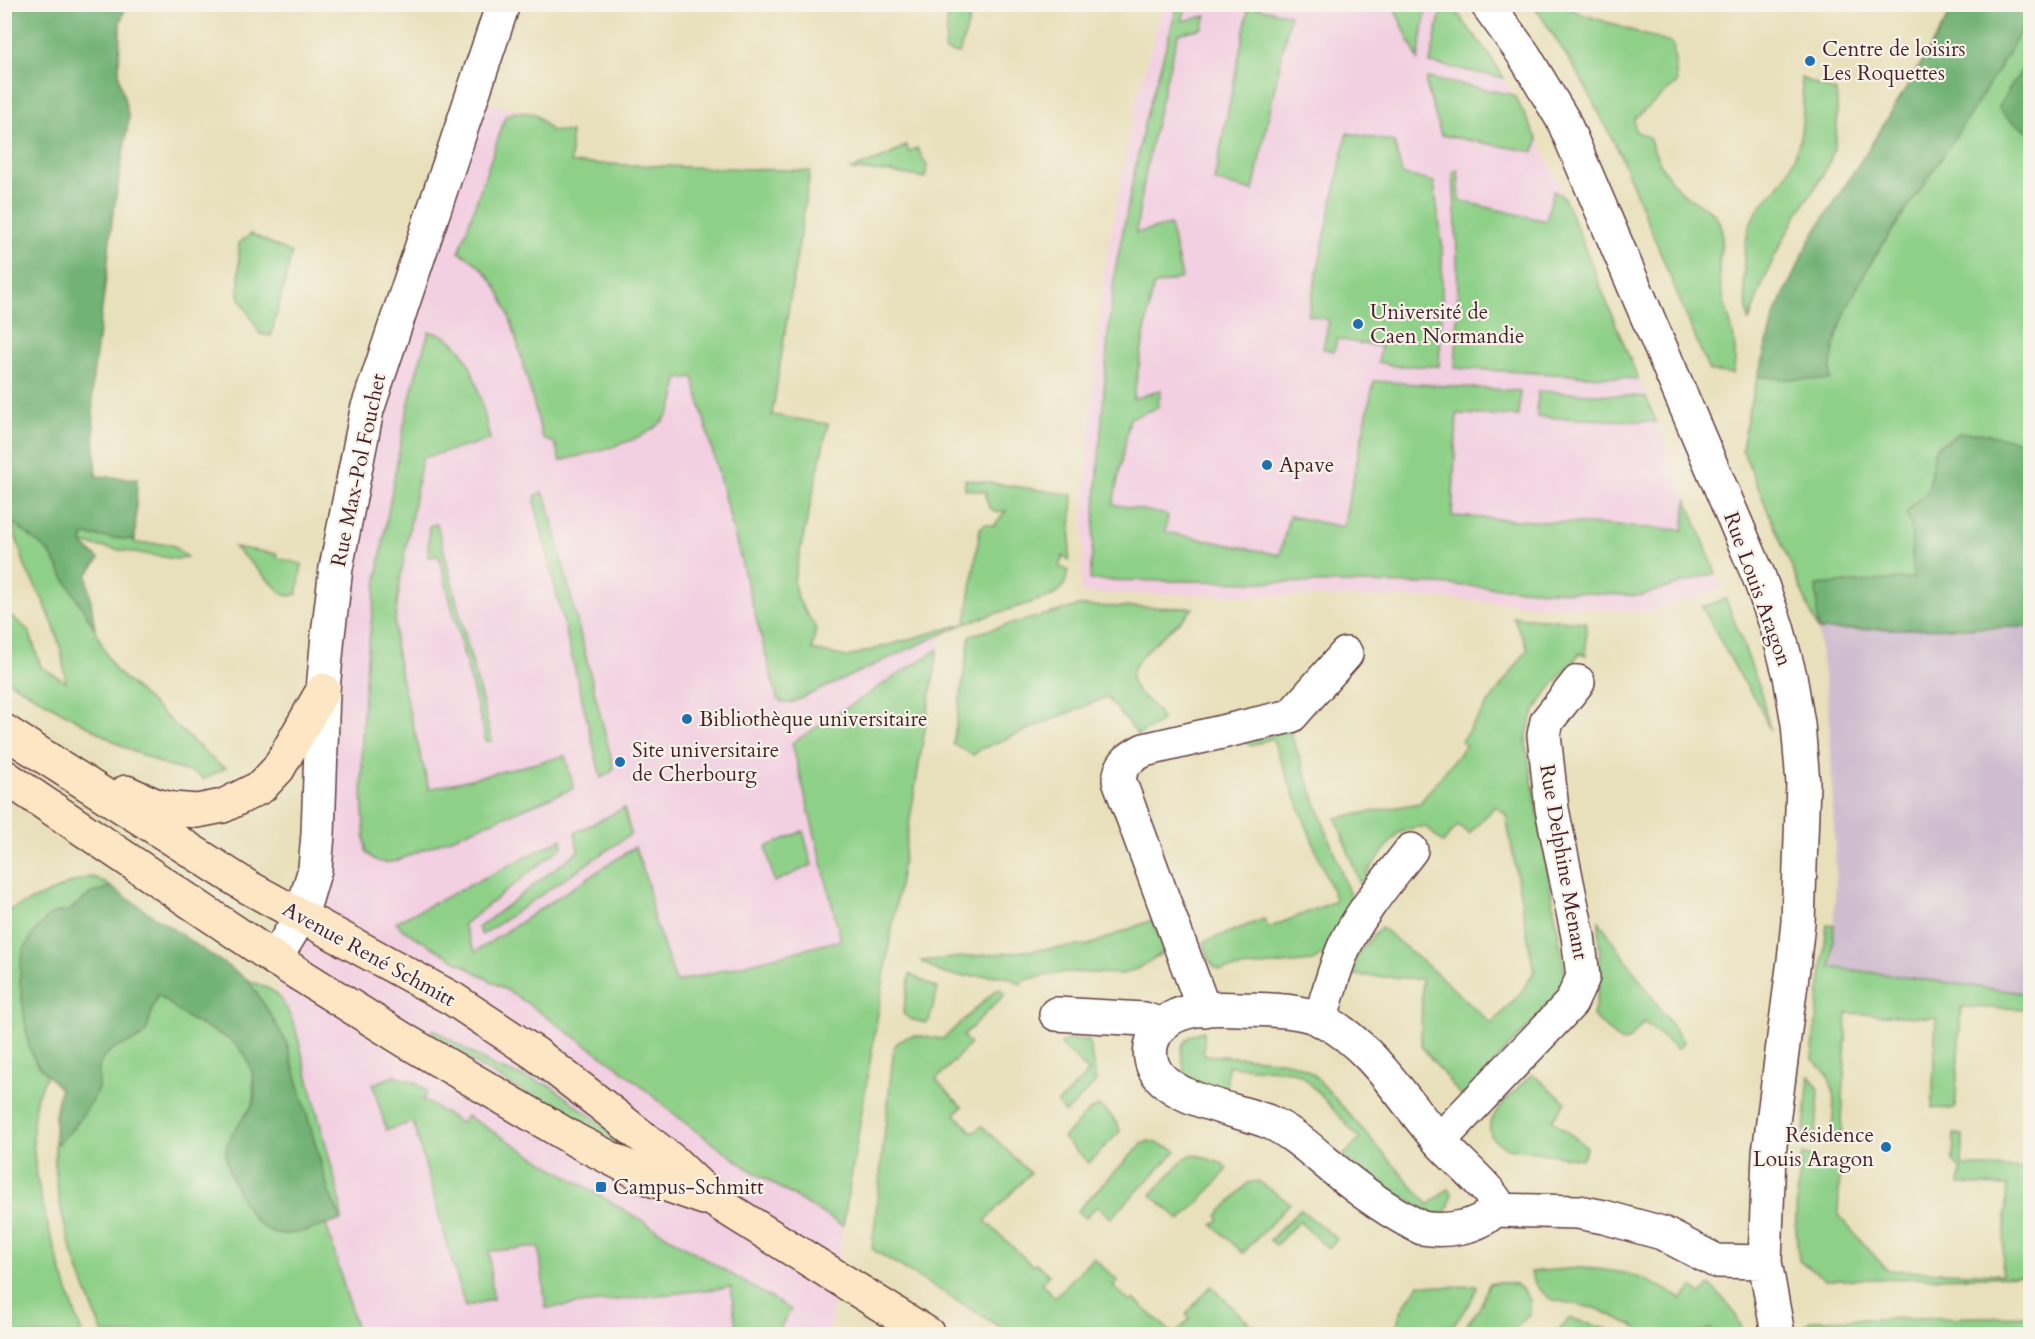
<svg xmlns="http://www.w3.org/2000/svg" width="2035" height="1339" font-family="Cardo,serif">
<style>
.built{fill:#f2cfe1}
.industrial{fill:#cfbdcf}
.green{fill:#8ed088;stroke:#6c785a;stroke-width:1.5}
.forest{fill:#72b274;stroke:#5e6850;stroke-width:1.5}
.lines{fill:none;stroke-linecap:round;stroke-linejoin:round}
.minor-casing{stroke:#623c41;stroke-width:36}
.secondary-casing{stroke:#623c41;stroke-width:36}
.minor{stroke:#fff;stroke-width:33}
.secondary{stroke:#fce6c4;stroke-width:33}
.poi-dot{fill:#1f6fb2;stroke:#f7f3e8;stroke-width:2}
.labels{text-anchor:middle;stroke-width:4.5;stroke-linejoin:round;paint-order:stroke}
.poi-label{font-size:21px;fill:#4a1f2b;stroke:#f7f3e8;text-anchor:start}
.street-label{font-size:21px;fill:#4a1f2b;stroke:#f7f3e8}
</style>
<rect width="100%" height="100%" fill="#f7f3e8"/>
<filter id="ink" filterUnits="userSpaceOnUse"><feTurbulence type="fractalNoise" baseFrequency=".0167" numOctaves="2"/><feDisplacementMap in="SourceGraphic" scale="12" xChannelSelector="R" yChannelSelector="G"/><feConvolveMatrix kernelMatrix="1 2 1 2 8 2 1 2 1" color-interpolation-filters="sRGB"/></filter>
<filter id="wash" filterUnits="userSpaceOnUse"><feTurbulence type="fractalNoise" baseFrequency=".008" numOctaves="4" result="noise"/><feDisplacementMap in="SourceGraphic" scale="24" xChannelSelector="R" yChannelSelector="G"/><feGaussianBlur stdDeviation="1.35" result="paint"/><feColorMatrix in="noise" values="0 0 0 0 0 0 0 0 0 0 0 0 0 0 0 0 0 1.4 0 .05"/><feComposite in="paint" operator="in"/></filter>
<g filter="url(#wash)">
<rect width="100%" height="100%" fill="#e8e0bb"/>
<path class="built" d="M 1163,5 L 1451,5 L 1487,52 L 1526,115 L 1544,150 L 1646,397 L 1722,589 L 1646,612 L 1435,598 L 1081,593 L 1087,455 L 1104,269 L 1135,105 Z
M 470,100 L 535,114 L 547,124 L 551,131 L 571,132 L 571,163 L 810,171 L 772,415 L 828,424 L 794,579 L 794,590 L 799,602 L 816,627 L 812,650 L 847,657 L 939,630 L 938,656 L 843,1226 L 830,1326 L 827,1334 L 358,1334 L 326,1224 L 341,1220 L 287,1044 L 275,959 L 301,916 L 336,568 Z"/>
<path class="industrial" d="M 2030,627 L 2030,994 L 1831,967 L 1836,878 L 1829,713 L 1818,630 Z"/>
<path class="green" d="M 1178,4 L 1187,5 L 1182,21 L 1206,16 L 1202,28 L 1178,34 C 1160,100 1145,165 1136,233 L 1170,225 L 1182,278 L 1153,286 L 1133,399 L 1161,390 L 1157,408 L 1130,418 L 1113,504 L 1168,515 L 1165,532 L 1280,555 L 1289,516 L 1343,527 L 1374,381 L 1520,391 L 1519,416 L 1457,414 L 1452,516 L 1683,530 L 1687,500 L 1716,573 L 1639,596 L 1434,584 L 1090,580 L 1108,336 L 1115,271 L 1144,124 Z
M 949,5 L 974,5 L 959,54 L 945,51 Z
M 1393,5 L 1427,5 L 1418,60 Z
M 1442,5 L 1451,5 L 1487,52 L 1504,78 L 1430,63 Z
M 1534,5 L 1562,5 L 1579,13 L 1673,44 L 1677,83 L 1634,119 L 1635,131 L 1649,137 C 1655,157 1668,181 1685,195 C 1696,204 1712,207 1718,220 C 1727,235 1718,253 1719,270 C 1720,309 1742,332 1733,374 L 1709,371 L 1620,154 L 1580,77 Z
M 2030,5 L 2030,627 L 1818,630 L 1742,449 L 1749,408 L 1758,376 L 1782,379 Z
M 1249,6 L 1290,15 L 1253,191 L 1214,181 Z
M 1427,78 L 1514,95 L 1538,140 L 1534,152 L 1441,135 L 1426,84 Z
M 1801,78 L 1836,92 C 1838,111 1838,130 1834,148 C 1827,175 1808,196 1794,220 C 1775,252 1760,286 1749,322 C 1744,292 1740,254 1750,225 C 1756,208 1766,201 1777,188 C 1802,157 1806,116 1801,78 Z
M 516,112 L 535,114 L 551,131 L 571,132 L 571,163 L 810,171 L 772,415 L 828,424 L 794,579 C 794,598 805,612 816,627 L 812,650 L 847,657 L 966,623 L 980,528 L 986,524 L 994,526 L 1006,511 C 991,514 986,507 986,492 L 965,489 L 965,479 L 1073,495 L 1069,560 L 1063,556 L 1059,566 L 1068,571 C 1066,584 1063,590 1052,596 L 966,623 L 791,703 C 784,704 781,703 777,698 L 693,377 L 678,379 C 676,388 676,398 672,407 C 658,442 592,451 560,461 L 555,443 L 545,440 L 542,436 C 536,412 530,388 523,364 C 512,322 502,273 459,252 L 506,115 Z
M 1347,133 L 1394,142 L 1402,174 L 1434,182 L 1442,244 L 1442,309 L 1439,366 L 1394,366 L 1378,362 L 1381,347 L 1337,339 L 1334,351 L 1323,349 L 1329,320 L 1308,315 Z
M 906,145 L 909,152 L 917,148 L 927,166 L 925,178 L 890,172 L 850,170 L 888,156 Z
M 1458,170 L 1460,201 L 1546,221 L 1553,191 L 1564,197 L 1638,379 L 1455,368 C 1460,302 1457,238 1453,172 Z
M 251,234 L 292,253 L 271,336 L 260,334 L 239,296 L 239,243 Z
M 429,332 C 474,334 481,405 490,440 L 422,458 L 400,581 L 395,621 L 395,644 L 402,682 L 429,789 L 565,756 L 574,788 L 398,860 C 384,865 375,863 366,851 C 354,731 369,619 390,501 C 400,445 410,386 429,332 Z
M 1538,391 L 1646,397 L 1656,422 L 1537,417 Z
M 542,492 L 547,500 L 614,770 L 601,778 L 535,504 L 536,495 Z
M 11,521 L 49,551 L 95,629 L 107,656 L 116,671 L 218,764 L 226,768 L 204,779 L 194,773 L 167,766 L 124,747 L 5,679 L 4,610 L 29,631 L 41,667 L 66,682 L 61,650 L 54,627 L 44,602 L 26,569 Z
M 437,524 L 492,741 L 486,742 L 439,556 L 428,557 L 429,526 Z
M 84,535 L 135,540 L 135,543 L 171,544 L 187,557 L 176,559 L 82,544 Z
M 234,547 L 277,554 L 277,558 L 302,564 L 297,594 L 290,596 L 282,593 Z
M 1726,599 L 1760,689 L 1770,730 L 1760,707 L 1736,669 L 1702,607 Z
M 1078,606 L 1193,608 C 1180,626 1122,660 1133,684 C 1139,699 1157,704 1162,719 L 1161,722 L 1138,735 L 1107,697 L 981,749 L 973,755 L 953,744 L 970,635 Z
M 1513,617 L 1586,622 L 1586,655 L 1580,653 C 1558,680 1526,708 1526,745 L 1566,978 L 1557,996 L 1462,1097 L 1421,1046 L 1422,979 L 1352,975 L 1356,956 L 1381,927 L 1429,967 L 1492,1024 L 1522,991 L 1534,972 L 1506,815 L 1495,806 L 1469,834 L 1458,825 L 1443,843 L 1426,827 L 1416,827 L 1398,833 L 1367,872 L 1367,881 L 1363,892 L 1336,818 L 1420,803 L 1466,745 L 1461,741 L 1528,649 Z
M 938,649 L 843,1226 L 749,1169 L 689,1126 L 618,1067 L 515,995 L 403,930 L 396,922 L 562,839 L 563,846 L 463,925 L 475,952 L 635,847 L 648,885 L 653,916 L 676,982 L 841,940 L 792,743 Z
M 1289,729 L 1354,907 L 1324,953 L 1313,961 L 1220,970 C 1209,966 1207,953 1204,942 L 1264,919 L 1268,928 L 1336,901 L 1272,738 L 1251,746 L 1244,741 Z
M 624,808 L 631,834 L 482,935 L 478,928 L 578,851 L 575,833 Z
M 803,831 L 812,865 L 774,882 L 766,847 Z
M 89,877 L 96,878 L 111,887 L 103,889 L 68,911 L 57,912 L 31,937 L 24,949 L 20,968 L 20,983 L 28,1043 L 36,1063 L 47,1075 C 44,1083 38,1092 36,1100 C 22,1171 61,1267 82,1334 L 5,1334 L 5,912 L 71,883 Z
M 1152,920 L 1163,944 L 1161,954 L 1139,968 L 1122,974 L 1066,972 L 1028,979 L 1020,984 C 999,968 975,980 951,975 C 940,974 931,967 921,961 L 1089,945 Z
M 1599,921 L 1684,1043 L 1677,1049 L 1644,1022 L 1628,1041 L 1621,1042 L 1593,1016 L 1600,981 Z
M 1827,924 L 1834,925 L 1831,967 L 2030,994 L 2030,1009 L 1961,1007 L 1955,1109 L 1932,1108 L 1936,1018 L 1847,1013 L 1841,1143 L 1830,1143 C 1833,1108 1843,1083 1812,1059 Z
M 910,974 L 938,989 L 929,1021 L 925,1023 L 910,1019 L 903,1014 Z
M 248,980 C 255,984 264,986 271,990 C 284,998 289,1014 295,1027 L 339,1195 L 342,1220 L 329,1193 L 287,1044 L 269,1012 Z
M 1000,989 L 1006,993 L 963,1036 L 970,1044 L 936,1080 L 962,1107 L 955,1114 L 973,1133 L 982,1126 L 1030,1173 L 985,1221 L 1032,1265 L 1036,1263 L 1049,1275 L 1041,1283 L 1055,1297 L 1093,1258 L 1118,1281 L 1113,1286 L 1130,1302 L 1134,1299 L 1173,1334 L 1012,1334 L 872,1249 L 894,1047 C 906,1030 924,1037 943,1039 L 995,991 Z
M 158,995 C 169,1003 180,1013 191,1020 C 206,1028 223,1033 236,1044 C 272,1077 243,1141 233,1180 C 243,1203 256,1235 285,1234 C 298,1234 314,1228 326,1224 L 358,1334 L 103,1334 C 79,1274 52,1208 55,1143 L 58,1144 L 75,1126 L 98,1088 L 98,1070 L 100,1062 L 110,1050 L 120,1044 L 131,1042 L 141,1037 L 147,1029 L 151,1007 Z
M 433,1029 L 494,1067 L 551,1086 L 640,1154 L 637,1158 L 429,1037 Z
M 1204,1031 L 1204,1055 C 1230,1057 1270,1057 1294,1064 C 1304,1066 1311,1073 1318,1079 L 1429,1205 L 1448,1189 L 1452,1193 L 1449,1206 L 1444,1213 L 1431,1214 L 1365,1174 L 1343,1156 L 1360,1139 L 1303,1076 L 1292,1071 L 1228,1066 L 1226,1093 L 1209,1091 L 1186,1076 C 1180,1053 1175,1038 1204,1031 Z
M 1066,1039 L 1089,1040 L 1096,1082 L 1066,1113 L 1057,1104 L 1089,1072 L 1061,1045 Z
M 1532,1074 L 1566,1102 L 1552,1120 L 1587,1147 L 1582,1159 L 1509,1148 C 1461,1133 1516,1091 1532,1074 Z
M 394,1076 L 414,1082 L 428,1091 L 423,1100 L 461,1123 L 467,1116 L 791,1310 L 776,1334 L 737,1334 L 731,1287 L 546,1308 L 539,1247 L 489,1251 L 493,1299 L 465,1307 L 413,1122 L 386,1130 L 373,1084 Z
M 1809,1076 L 1818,1087 L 1819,1093 L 1815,1142 L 1803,1142 Z
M 1098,1106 C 1106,1109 1118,1122 1120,1131 L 1089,1163 L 1063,1138 L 1089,1111 Z
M 1954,1134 L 1963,1135 L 1962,1166 L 2030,1169 L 2030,1276 L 1826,1280 L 1799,1260 C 1793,1224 1797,1191 1802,1155 L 1815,1156 L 1815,1167 L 1840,1168 L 1838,1215 L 1887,1270 L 2002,1274 L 2007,1186 L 1959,1184 L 1961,1170 L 1953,1162 Z
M 1149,1141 L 1174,1149 L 1176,1151 L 1111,1218 L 1097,1206 L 1085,1218 L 1077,1211 L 1142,1144 Z
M 1194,1154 L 1223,1164 L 1227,1170 L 1200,1201 L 1180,1220 L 1151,1195 L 1185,1158 Z
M 1258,1181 L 1290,1203 L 1243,1253 L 1213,1225 L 1219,1219 L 1217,1216 L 1248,1183 Z
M 1300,1209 L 1337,1239 L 1328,1249 L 1299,1221 L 1276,1245 L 1270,1240 Z
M 1579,1268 C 1625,1270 1643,1276 1682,1299 L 1693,1287 L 1701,1294 L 1710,1285 C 1724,1299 1740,1315 1743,1334 L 1715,1334 L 1711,1329 L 1691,1334 L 1645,1334 L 1632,1325 L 1598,1309 L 1550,1299 L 1536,1286 L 1531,1272 Z
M 1499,1282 L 1516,1284 L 1523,1290 L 1531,1302 L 1529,1314 L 1511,1334 L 1477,1334 L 1467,1324 L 1479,1309 L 1489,1284 Z
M 1419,1284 L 1446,1287 L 1476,1286 L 1477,1288 C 1469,1307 1459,1320 1445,1334 L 1396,1334 C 1396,1315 1408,1299 1419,1284 Z
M 1211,1286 L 1253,1327 L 1245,1334 L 1175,1334 L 1190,1319 L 1186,1314 Z
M 2030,1316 L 2030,1333 L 1803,1334 L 1803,1326 L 1812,1320 Z
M 1569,1319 L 1573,1319 L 1610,1330 L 1605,1334 L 1554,1334 Z"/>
<path class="forest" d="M 1956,4 L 2030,5 L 2030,15 C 2000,69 1966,122 1931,174 C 1890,237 1833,301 1830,380 L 1782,379 L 1758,376 L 1775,313 L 1810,240 L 1885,123 Z
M 4,5 L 126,5 L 120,23 L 119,77 L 129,118 L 112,220 L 107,271 L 92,384 L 96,476 L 137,479 L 135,540 L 84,535 L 82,544 L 99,559 L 87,575 L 95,629 L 49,552 L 5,516 Z
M 2030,57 L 2030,131 L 2028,131 L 2008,119 L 1998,107 Z
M 1959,433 L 1981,433 L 2030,443 L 2030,627 L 1818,630 L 1816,585 L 1913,578 L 1911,525 L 1906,514 L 1912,505 L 1928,491 L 1935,448 Z
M 111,887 L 248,980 L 269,1012 L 287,1044 L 329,1193 L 342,1220 C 292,1235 266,1250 239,1194 C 233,1181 225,1165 226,1150 C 229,1132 242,1122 251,1107 C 258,1097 253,1074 249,1063 C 241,1039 211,1031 191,1020 C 180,1013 169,1003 158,995 C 150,1007 151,1026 144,1034 C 131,1048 116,1040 102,1060 C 96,1069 101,1078 98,1087 C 94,1103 70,1133 58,1144 L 55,1143 L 55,1115 L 60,1089 L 36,1063 L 28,1043 L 20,983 L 20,968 L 24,949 L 36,929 L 52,914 L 68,911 L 90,894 Z"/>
</g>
<g filter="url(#ink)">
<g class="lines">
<g class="minor-casing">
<path id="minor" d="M 1487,4 L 1524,55 L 1563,120 L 1759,577 L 1777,627 L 1790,676 L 1798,724 L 1803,783 L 1798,922 L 1794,960 L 1769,1153 L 1765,1262 L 1778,1334
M 275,959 L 301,916 L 315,869 L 318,834 L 323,690 L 328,635 L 336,568 L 367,410 L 503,4
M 1204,1010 L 1119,780 C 1121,763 1129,758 1144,750 L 1291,716 L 1346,654
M 1056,1014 L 1144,1019 L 1162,1025
M 1320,1020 C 1328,995 1334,969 1345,945 C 1362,910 1388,880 1411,850
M 1439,1141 L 1571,1003 L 1583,977 L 1578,936 L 1552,809 L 1544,735 L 1547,721 L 1578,682
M 1494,1210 L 1495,1200 L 1489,1192 C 1473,1173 1454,1158 1438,1140 C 1404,1101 1370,1043 1322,1020 C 1298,1009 1267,1010 1241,1009 C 1219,1008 1189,1007 1170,1019 C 1154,1029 1146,1048 1153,1066 C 1168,1101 1238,1109 1269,1122 C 1294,1133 1314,1153 1335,1170 C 1360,1191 1393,1214 1422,1228 C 1445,1232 1479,1228 1494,1210 L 1578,1212 L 1604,1217 L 1662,1233 L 1716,1261 L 1765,1262"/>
</g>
<g class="secondary-casing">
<path id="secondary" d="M 4,731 L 248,887 L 453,999 L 536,1054 L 602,1105 L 674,1162 L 715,1201 L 928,1334
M 4,776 L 275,959 L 406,1041 L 577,1141 L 653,1180 L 704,1198
M 126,792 L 155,805 L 173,809 L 197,811 L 223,806 L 261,787 L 278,769 L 323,690"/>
</g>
<use href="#minor" class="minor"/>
<use href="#secondary" class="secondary"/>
</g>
</g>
<g class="poi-dot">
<circle cx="1810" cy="61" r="6"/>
<circle cx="1358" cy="324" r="6"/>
<circle cx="1267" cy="465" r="6"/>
<circle cx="687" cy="719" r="6"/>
<circle cx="620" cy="762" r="6"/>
<circle cx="1886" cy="1147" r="6"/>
<rect x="595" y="1181" width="12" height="12" rx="3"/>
</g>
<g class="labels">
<g class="poi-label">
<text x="1822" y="56">Centre de loisirs<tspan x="1822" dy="24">Les Roquettes</tspan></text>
<text x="1370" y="319">Université de<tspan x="1370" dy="24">Caen Normandie</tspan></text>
<text x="1279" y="472">Apave</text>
<text x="699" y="726">Bibliothèque universitaire</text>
<text x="632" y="757">Site universitaire<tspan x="632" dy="24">de Cherbourg</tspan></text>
<text x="1874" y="1142" text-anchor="end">Résidence<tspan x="1874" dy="24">Louis Aragon</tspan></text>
<text x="613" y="1194">Campus-Schmitt</text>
</g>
<g class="street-label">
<text transform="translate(358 470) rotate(-78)" y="7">Rue Max-Pol Fouchet</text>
<text transform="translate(1758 589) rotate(70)" y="7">Rue Louis Aragon</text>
<text transform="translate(1564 862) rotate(80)" y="7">Rue Delphine Menant</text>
<text transform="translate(369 954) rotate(29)" y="7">Avenue René Schmitt</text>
</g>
</g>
<rect width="2035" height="1339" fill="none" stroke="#f7f3e8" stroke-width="24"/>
</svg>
